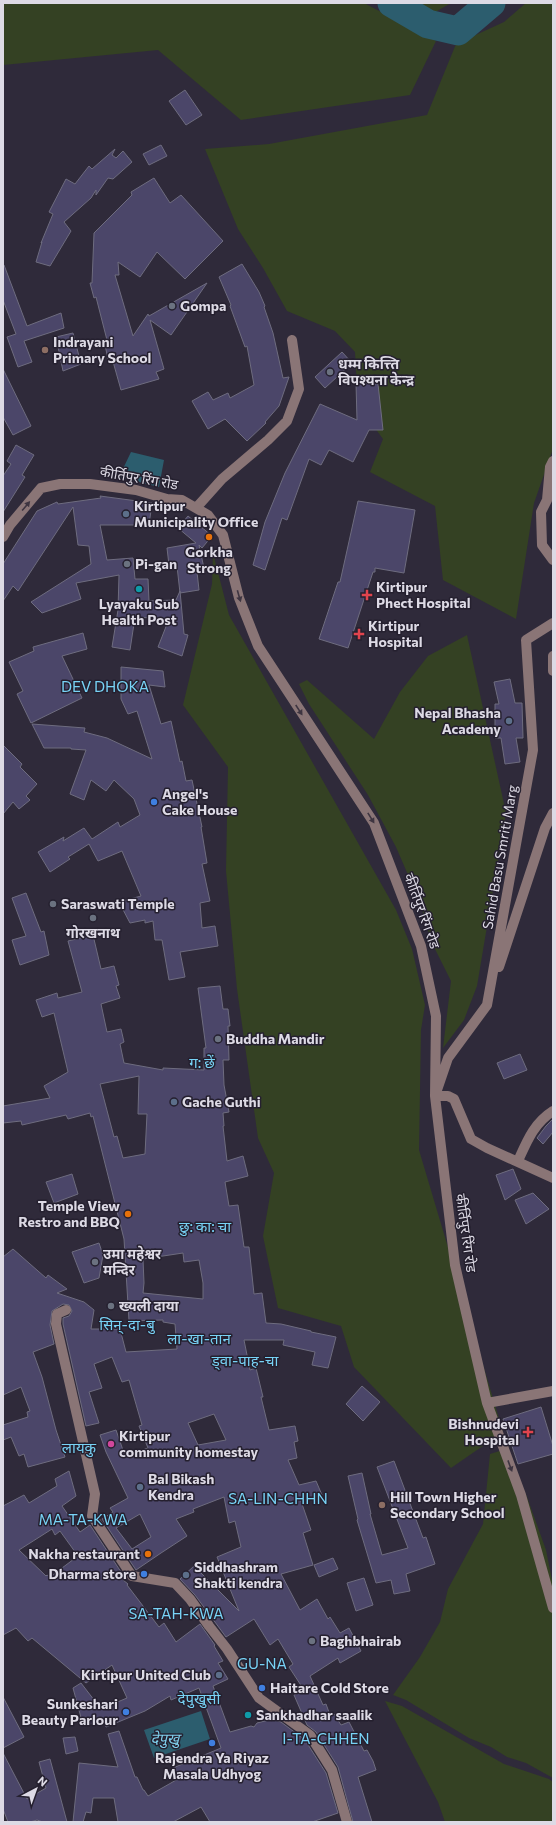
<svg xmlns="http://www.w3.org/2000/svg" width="556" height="1825" font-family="Commissioner,'Noto Sans Devanagari',sans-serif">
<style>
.green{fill:#344123}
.water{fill:#2c5d6e}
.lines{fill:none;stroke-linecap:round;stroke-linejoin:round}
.river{stroke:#2c5d6e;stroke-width:29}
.building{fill:#4b4669;stroke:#6e6c7f;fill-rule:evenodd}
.minor{stroke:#8a7576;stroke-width:10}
.oneway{fill:#3e3541}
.worship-dot{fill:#6b7280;stroke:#25202f;stroke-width:1.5}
.education-dot{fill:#8d6e63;stroke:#25202f;stroke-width:1.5}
.service-dot{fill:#5c6f8a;stroke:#25202f;stroke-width:1.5}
.food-dot{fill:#e8710a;stroke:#25202f;stroke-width:1.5}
.culture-dot{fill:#0f9aa8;stroke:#25202f;stroke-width:1.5}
.health-dot{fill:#e0444e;stroke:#25202f;stroke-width:1.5}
.shop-dot{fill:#3f7fe0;stroke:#25202f;stroke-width:1.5}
.hotel-dot{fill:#d1479c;stroke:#25202f;stroke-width:1.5}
.labels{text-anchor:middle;stroke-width:3;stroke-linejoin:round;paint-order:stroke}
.poi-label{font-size:14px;font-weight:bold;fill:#dddae5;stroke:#25202f;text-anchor:start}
.street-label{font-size:14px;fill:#dddae5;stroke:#25202f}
.neighbourhood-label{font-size:15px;fill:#78d3f6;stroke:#25202f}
.water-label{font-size:15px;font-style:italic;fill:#7fd0ed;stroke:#25202f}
</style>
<rect width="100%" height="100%" fill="#2f2a3a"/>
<path class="green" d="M 3,3 L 364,3 L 436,41 L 410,95 L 241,120 L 158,50 L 3,65 Z
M 398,3 L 451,3 L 425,18 Z
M 526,3 L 553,3 L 553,449 L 534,503 L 516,619 L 443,580 L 435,506 L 370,472 L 383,439 L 358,405 L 355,352 L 335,331 L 287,311 L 263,268 L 238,229 L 205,149 L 269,144 L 427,115 L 456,44 L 504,22 Z
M 213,553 L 229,615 L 396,910 L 412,949 L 425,1005 L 421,1030 L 419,1150 L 503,1432 L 451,1468 L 354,1367 L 341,1326 L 278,1308 L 263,1236 L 274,1173 L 258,1138 L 237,989 L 226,871 L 228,767 L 183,705 L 212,584 Z
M 467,635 L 506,813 L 477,986 L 464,1020 L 443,1048 L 451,981 L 430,939 L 421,905 L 396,847 L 368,795 L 309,704 L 299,684 L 307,680 L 374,739 L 400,692 L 428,656 Z
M 506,1449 L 527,1497 L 546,1550 L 553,1585 L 553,1778 L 526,1763 L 507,1757 L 491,1747 L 469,1738 L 406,1700 L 393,1695 L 420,1657 L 440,1622 L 448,1589 L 483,1524 L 490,1454 Z
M 385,1701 L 402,1706 L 504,1764 L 549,1779 L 553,1782 L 553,1822 L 445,1822 L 438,1802 Z"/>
<path class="water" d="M 131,452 L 164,460 L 159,487 L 119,477 Z
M 201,1711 L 210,1739 L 154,1758 L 144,1730 Z"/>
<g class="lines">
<path class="river" d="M 392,3 L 428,24 L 458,31 L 491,3"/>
</g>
<path class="building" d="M 185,90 L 202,115 L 186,125 L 169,101 Z
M 161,145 L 167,156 L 149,165 L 143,154 Z
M 115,149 L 112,155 L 116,158 L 123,151 L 132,162 L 113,179 L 108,178 L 96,195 L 96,190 L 91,198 L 64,222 L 71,231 L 50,266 L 36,262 L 42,242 L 41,243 L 53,214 L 49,212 L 66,179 L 75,184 L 89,166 L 92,169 Z
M 154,178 L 170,203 L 181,195 L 223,241 L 185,279 L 157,252 L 140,277 L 118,262 L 119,275 L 115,275 L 133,336 L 148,314 L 149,316 L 207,283 L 171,335 L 150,320 L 164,369 L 156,372 L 159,379 L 121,390 L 112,358 L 108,359 L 105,345 L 108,344 L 96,297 L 94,298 L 90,283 L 92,283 L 94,233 L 132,195 L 131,192 Z
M 242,264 L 259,292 L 265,306 L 264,307 L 273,333 L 283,378 L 289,377 L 279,406 L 265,422 L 266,423 L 247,441 L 225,419 L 208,429 L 192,401 L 208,392 L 213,400 L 228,393 L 230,398 L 254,385 L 247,346 L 245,347 L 230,306 L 231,305 L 219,277 Z
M 3,265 L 4,265 L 27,326 L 61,313 L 64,328 L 24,341 L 32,362 L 18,367 L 7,337 L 16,334 L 3,300 Z
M 73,333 L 81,364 L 63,371 L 56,337 Z
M 342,352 L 352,363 L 325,388 L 315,377 Z
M 3,369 L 31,426 L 13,435 L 3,417 Z
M 356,383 L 378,384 L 383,430 L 369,430 L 353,462 L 329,450 L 321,465 L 309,459 L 287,520 L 282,518 L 265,570 L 253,565 L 265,522 L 285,473 L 320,404 L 357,420 Z
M 16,445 L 34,455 L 22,475 L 25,477 L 3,512 L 3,476 L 11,464 L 7,461 Z
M 100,496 L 152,503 L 149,525 L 100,525 L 107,560 L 133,558 L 135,579 L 148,579 L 149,601 L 176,600 L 180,591 L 184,634 L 188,635 L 182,656 L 158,647 L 169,619 L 135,617 L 130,650 L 112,647 L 118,610 L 119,575 L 76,583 L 81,599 L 42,613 L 31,602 L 91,564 L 89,546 L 78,545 L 73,507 L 18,591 L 13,586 L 3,601 L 3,564 L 37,511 L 57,502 L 58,504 L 101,498 Z
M 358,501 L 415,510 L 404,573 L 375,568 L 375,572 L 373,572 L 348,648 L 319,639 L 338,582 L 340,582 Z
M 188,516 L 212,536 L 202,548 L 199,545 L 205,573 L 197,572 L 199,590 L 180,593 L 177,566 L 169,565 L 167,548 L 196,543 L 178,528 Z
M 83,633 L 87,649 L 62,656 L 82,698 L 31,723 L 17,694 L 23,691 L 9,662 L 34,651 L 33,647 Z
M 121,667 L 163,671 L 165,687 L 149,685 L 161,724 L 171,721 L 180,762 L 182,761 L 186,781 L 192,780 L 202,827 L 201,827 L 207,863 L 202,864 L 210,901 L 200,903 L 202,928 L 215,926 L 218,946 L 180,952 L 185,977 L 169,980 L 162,940 L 155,940 L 153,921 L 145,923 L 145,920 L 130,923 L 119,902 L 141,896 L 122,851 L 98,861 L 89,844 L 68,857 L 70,859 L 50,872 L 38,852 L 64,837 L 63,841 L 84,828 L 92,839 L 118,822 L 120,827 L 140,815 L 134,799 L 114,780 L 106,791 L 91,780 L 84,800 L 70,794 L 86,750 L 71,749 L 71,748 L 44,748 L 32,724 L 85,728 L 84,732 L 107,738 L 152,759 L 137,711 L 128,714 L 121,699 Z
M 510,679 L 515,703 L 522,703 L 523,738 L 516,738 L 520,762 L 505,764 L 501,738 L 495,738 L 495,704 L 499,704 L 494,682 Z
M 3,745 L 22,764 L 20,767 L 37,784 L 26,796 L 30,800 L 19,809 L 13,802 L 3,814 Z
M 26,893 L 41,932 L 44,931 L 49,955 L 20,965 L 12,940 L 26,936 L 12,898 Z
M 93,935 L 101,969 L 114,966 L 119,985 L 116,986 L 120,998 L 101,1004 L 107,1032 L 121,1029 L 124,1042 L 120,1044 L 124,1063 L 163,1070 L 163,1068 L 204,1070 L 204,1048 L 206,1048 L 198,988 L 220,986 L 223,1009 L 228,1009 L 230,1026 L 228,1026 L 229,1060 L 223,1060 L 224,1085 L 229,1112 L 223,1113 L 224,1126 L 223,1126 L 227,1161 L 243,1156 L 248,1176 L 225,1182 L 229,1206 L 238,1205 L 244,1247 L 249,1247 L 254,1294 L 262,1293 L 266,1323 L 281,1324 L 311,1331 L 311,1332 L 336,1337 L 328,1368 L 312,1365 L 315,1352 L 283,1345 L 284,1340 L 244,1340 L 250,1370 L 256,1368 L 263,1397 L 261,1397 L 269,1430 L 295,1426 L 298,1441 L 294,1442 L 297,1458 L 288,1460 L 299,1485 L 316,1481 L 322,1495 L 301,1501 L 311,1530 L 303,1533 L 313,1565 L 281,1574 L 300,1610 L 317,1599 L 328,1619 L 330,1617 L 340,1633 L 349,1628 L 361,1651 L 340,1663 L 338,1658 L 310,1676 L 323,1705 L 326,1704 L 330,1715 L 334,1714 L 341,1725 L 349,1722 L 364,1751 L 367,1750 L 373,1761 L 376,1770 L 358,1777 L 372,1822 L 353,1822 L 338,1767 L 316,1732 L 307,1725 L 294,1695 L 304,1690 L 289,1667 L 293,1664 L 278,1639 L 270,1645 L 254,1619 L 226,1637 L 195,1595 L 180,1579 L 194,1566 L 239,1611 L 217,1557 L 241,1547 L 235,1521 L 229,1523 L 224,1497 L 193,1509 L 194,1512 L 176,1519 L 187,1536 L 161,1553 L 136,1570 L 102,1519 L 113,1512 L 110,1508 L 128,1498 L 106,1452 L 100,1435 L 116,1430 L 125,1456 L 148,1448 L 139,1426 L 142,1425 L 129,1380 L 122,1382 L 112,1357 L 94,1364 L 102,1388 L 89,1392 L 99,1423 L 86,1426 L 63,1324 L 63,1318 L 69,1316 L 72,1311 L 69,1305 L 63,1304 L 52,1311 L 50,1325 L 54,1344 L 33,1352 L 42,1377 L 56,1430 L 65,1457 L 28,1467 L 24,1454 L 19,1456 L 11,1437 L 3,1440 L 3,1425 L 28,1417 L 27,1412 L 30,1411 L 21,1387 L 3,1395 L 3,1257 L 13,1249 L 46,1278 L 48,1275 L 67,1289 L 57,1293 L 84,1302 L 94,1310 L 91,1329 L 120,1329 L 126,1352 L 177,1349 L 175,1324 L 163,1322 L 163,1320 L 129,1321 L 124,1239 L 93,1116 L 91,1117 L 90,1113 L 68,1119 L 66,1115 L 22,1125 L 21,1121 L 3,1123 L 3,1106 L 50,1098 L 44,1086 L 68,1072 L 54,1013 L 42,1017 L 36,1000 L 57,993 L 58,998 L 82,992 L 68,941 ZM 139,1076 L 138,1114 L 147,1114 L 145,1154 L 123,1158 L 117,1136 L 114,1137 L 100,1084 ZM 183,1253 L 184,1262 L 199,1260 L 203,1283 L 203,1299 L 143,1293 L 144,1283 L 143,1259 ZM 214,1414 L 226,1440 L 198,1445 L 188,1423 ZM 140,1514 L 151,1537 L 132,1549 L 116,1528 Z
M 520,1054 L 527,1070 L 504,1079 L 497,1063 Z
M 553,1119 L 553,1132 L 543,1144 L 537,1138 L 546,1126 Z
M 513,1169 L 521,1189 L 505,1200 L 496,1175 Z
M 72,1174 L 78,1194 L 54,1203 L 46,1182 Z
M 533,1193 L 549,1209 L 526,1224 L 515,1200 Z
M 99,1243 L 103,1255 L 99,1278 L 84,1283 L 72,1252 Z
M 362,1386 L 380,1402 L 363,1421 L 346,1404 Z
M 541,1407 L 553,1446 L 553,1454 L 518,1464 L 503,1419 Z
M 394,1461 L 423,1538 L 426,1537 L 435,1564 L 406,1574 L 410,1591 L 394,1594 L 391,1580 L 376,1583 L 357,1520 L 358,1519 L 348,1476 L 362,1473 L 371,1514 L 370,1514 L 382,1555 L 408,1548 L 377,1467 Z
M 69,1471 L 76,1496 L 62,1506 L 80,1532 L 90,1525 L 125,1578 L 123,1580 L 128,1584 L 127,1585 L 159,1627 L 164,1623 L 176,1642 L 200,1624 L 215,1645 L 214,1646 L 223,1661 L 218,1663 L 228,1679 L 213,1686 L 230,1732 L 251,1726 L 254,1727 L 257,1723 L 273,1719 L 281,1722 L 305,1740 L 326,1773 L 338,1813 L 312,1822 L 210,1822 L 201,1807 L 173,1822 L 118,1822 L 114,1798 L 93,1798 L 91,1813 L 86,1812 L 83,1822 L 73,1822 L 79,1763 L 118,1767 L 108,1734 L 119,1731 L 135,1777 L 137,1777 L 143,1790 L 144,1790 L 148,1796 L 178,1779 L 173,1768 L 221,1748 L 199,1688 L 171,1700 L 170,1696 L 145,1711 L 106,1727 L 104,1722 L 83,1725 L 73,1688 L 81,1683 L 101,1709 L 127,1698 L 112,1665 L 86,1683 L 32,1638 L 28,1641 L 16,1628 L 3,1635 L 3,1506 L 24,1495 L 29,1503 L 57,1486 L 55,1479 ZM 52,1529 L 55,1535 L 60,1531 L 78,1556 L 50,1577 L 47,1575 L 46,1576 L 19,1550 Z
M 333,1558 L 338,1569 L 319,1577 L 314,1565 Z
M 364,1578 L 373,1605 L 356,1611 L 347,1583 Z
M 3,1697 L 24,1737 L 3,1748 Z
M 75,1737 L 78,1751 L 66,1754 L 63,1738 Z
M 3,1753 L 27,1799 L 46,1788 L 39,1762 L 50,1759 L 67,1822 L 43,1822 L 37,1820 L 30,1822 L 8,1822 L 3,1809 Z"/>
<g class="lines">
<path class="minor" d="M 553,461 L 550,467 L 547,500 L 541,512 L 542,545 L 553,560
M 196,508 L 222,479 L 268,440 L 287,421 L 299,389 L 292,340
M 3,537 L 10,525 L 41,488 L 60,484 L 90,484 L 136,490 L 167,499 L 182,500 L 208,515 L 223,535 L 239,598 L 258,646 L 374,823 L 421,946 L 436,1016 L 435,1096 L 455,1265 L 487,1403 L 521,1495 L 553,1608
M 553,623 L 526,640 L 533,750 L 487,1005 L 448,1058 L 435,1096 L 448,1096 L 454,1099 L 471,1139 L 487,1148 L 553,1178
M 553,656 L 553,671
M 499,967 L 545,828 L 553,813
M 518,1161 C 527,1141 534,1123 553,1111
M 66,1310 L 57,1314 L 56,1324 L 95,1494 L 92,1516 L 132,1576 L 175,1583 L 190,1599 L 209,1626 L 227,1649 L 259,1698 L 310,1735 L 332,1770 L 347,1822
M 487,1403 L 553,1391"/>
</g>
<defs><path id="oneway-solid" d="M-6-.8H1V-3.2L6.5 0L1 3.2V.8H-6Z"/></defs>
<g class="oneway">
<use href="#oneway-solid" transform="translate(26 506) rotate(-50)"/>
<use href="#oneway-solid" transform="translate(239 596) rotate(74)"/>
<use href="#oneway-solid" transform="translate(299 710) rotate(57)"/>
<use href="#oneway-solid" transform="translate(371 818) rotate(58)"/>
<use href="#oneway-solid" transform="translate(510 1466) rotate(70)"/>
</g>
<g class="worship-dot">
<circle cx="172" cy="306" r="4"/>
<circle cx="330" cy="372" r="4"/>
<circle cx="127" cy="564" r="4"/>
<circle cx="53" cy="904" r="4"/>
<circle cx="93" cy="918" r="4"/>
<circle cx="218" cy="1039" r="4"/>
<circle cx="95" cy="1262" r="4"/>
<circle cx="111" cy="1306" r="4"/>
<circle cx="312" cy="1641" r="4"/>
</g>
<g class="education-dot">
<circle cx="45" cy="350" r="4"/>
<circle cx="382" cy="1505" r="4"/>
</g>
<g class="service-dot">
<circle cx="126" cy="514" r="4"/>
<circle cx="509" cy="721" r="4"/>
<circle cx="174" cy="1102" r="4"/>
<circle cx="140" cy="1487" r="4"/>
<circle cx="186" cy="1575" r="4"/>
<circle cx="219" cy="1675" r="4"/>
</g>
<g class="food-dot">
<circle cx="209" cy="537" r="4"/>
<circle cx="128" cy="1214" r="4"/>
<circle cx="148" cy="1554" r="4"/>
</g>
<g class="culture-dot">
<circle cx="139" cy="589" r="4"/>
<circle cx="248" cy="1715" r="4"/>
</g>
<g class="health-dot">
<path d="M365 589h4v4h4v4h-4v4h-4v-4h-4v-4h4z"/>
<path d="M357 628h4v4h4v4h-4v4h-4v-4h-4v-4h4z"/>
<path d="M526 1426h4v4h4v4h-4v4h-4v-4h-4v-4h4z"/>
</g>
<g class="shop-dot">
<circle cx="154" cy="802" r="4"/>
<circle cx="144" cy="1574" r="4"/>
<circle cx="262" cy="1688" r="4"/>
<circle cx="126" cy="1712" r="4"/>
<circle cx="212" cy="1743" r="4"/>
</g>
<circle class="hotel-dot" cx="111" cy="1444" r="4"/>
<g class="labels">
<g class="poi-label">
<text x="180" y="311">Gompa</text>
<text x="53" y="347">Indrayani<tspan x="53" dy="16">Primary School</tspan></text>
<text x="338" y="369">धम्म कित्त्ति<tspan x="338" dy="16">विपश्यना केन्द्र</tspan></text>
<text x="134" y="511">Kirtipur<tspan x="134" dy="16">Municipality Office</tspan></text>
<text x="209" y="557" text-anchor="middle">Gorkha<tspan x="209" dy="16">Strong</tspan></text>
<text x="135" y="569">Pi-gan</text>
<text x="376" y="592">Kirtipur<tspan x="376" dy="16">Phect Hospital</tspan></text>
<text x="139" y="609" text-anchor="middle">Lyayaku Sub<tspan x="139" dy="16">Health Post</tspan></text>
<text x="368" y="631">Kirtipur<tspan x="368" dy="16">Hospital</tspan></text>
<text x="501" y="718" text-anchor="end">Nepal Bhasha<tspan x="501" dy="16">Academy</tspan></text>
<text x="162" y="799">Angel's<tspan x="162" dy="16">Cake House</tspan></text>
<text x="61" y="909">Saraswati Temple</text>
<text x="93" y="938" text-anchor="middle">गोरखनाथ</text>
<text x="226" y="1044">Buddha Mandir</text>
<text x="182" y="1107">Gache Guthi</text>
<text x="120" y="1211" text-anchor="end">Temple View<tspan x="120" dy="16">Restro and BBQ</tspan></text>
<text x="103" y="1259">उमा महेश्वर<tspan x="103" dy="16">मन्दिर</tspan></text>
<text x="119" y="1311">ख्यली दाया</text>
<text x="519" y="1429" text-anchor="end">Bishnudevi<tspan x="519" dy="16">Hospital</tspan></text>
<text x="119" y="1441">Kirtipur<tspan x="119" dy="16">community homestay</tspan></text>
<text x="148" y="1484">Bal Bikash<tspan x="148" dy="16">Kendra</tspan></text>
<text x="390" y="1502">Hill Town Higher<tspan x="390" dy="16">Secondary School</tspan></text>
<text x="140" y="1559" text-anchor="end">Nakha restaurant</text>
<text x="194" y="1572">Siddhashram<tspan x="194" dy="16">Shakti kendra</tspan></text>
<text x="136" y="1579" text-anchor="end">Dharma store</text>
<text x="320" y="1646">Baghbhairab</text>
<text x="211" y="1680" text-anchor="end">Kirtipur United Club</text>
<text x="270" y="1693">Haitare Cold Store</text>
<text x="118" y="1709" text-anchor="end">Sunkeshari<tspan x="118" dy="16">Beauty Parlour</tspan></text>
<text x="256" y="1720">Sankhadhar saalik</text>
<text x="212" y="1763" text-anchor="middle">Rajendra Ya Riyaz<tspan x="212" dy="16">Masala Udhyog</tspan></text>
</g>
<g class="street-label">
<text transform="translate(139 478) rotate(10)" y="5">कीर्तिपुर रिंग रोड</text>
<text transform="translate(500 857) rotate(-80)" y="5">Sahid Basu Smriti Marg</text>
<text transform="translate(422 911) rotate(70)" y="5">कीर्तिपुर रिंग रोड</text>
<text transform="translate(466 1233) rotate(82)" y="5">कीर्तिपुर रिंग रोड</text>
</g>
<g class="neighbourhood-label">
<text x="105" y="692">DEV DHOKA</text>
<text x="202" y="1068">ग: छें</text>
<text x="205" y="1232">छु: का: चा</text>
<text x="127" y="1330">सिन्-दा-बु</text>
<text x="199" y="1344">ला-खा-तान</text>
<text x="245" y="1366">ड्वा-पाह-चा</text>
<text x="79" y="1453">लायकु</text>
<text x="278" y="1504">SA-LIN-CHHN</text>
<text x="83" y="1525">MA-TA-KWA</text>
<text x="176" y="1619">SA-TAH-KWA</text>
<text x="262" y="1669">GU-NA</text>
<text x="199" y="1704">देपुखुसी</text>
<text x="326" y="1744">I-TA-CHHEN</text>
</g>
<g class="water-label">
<text x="165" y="1744">देपुखु</text>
</g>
</g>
<rect width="556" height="1825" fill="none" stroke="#dddae5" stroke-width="8"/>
<g transform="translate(36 1789) rotate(41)" stroke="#25202f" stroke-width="3" paint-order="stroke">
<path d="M0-3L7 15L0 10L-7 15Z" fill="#dddae5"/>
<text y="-6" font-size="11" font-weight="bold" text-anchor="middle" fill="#dddae5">N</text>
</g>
</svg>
